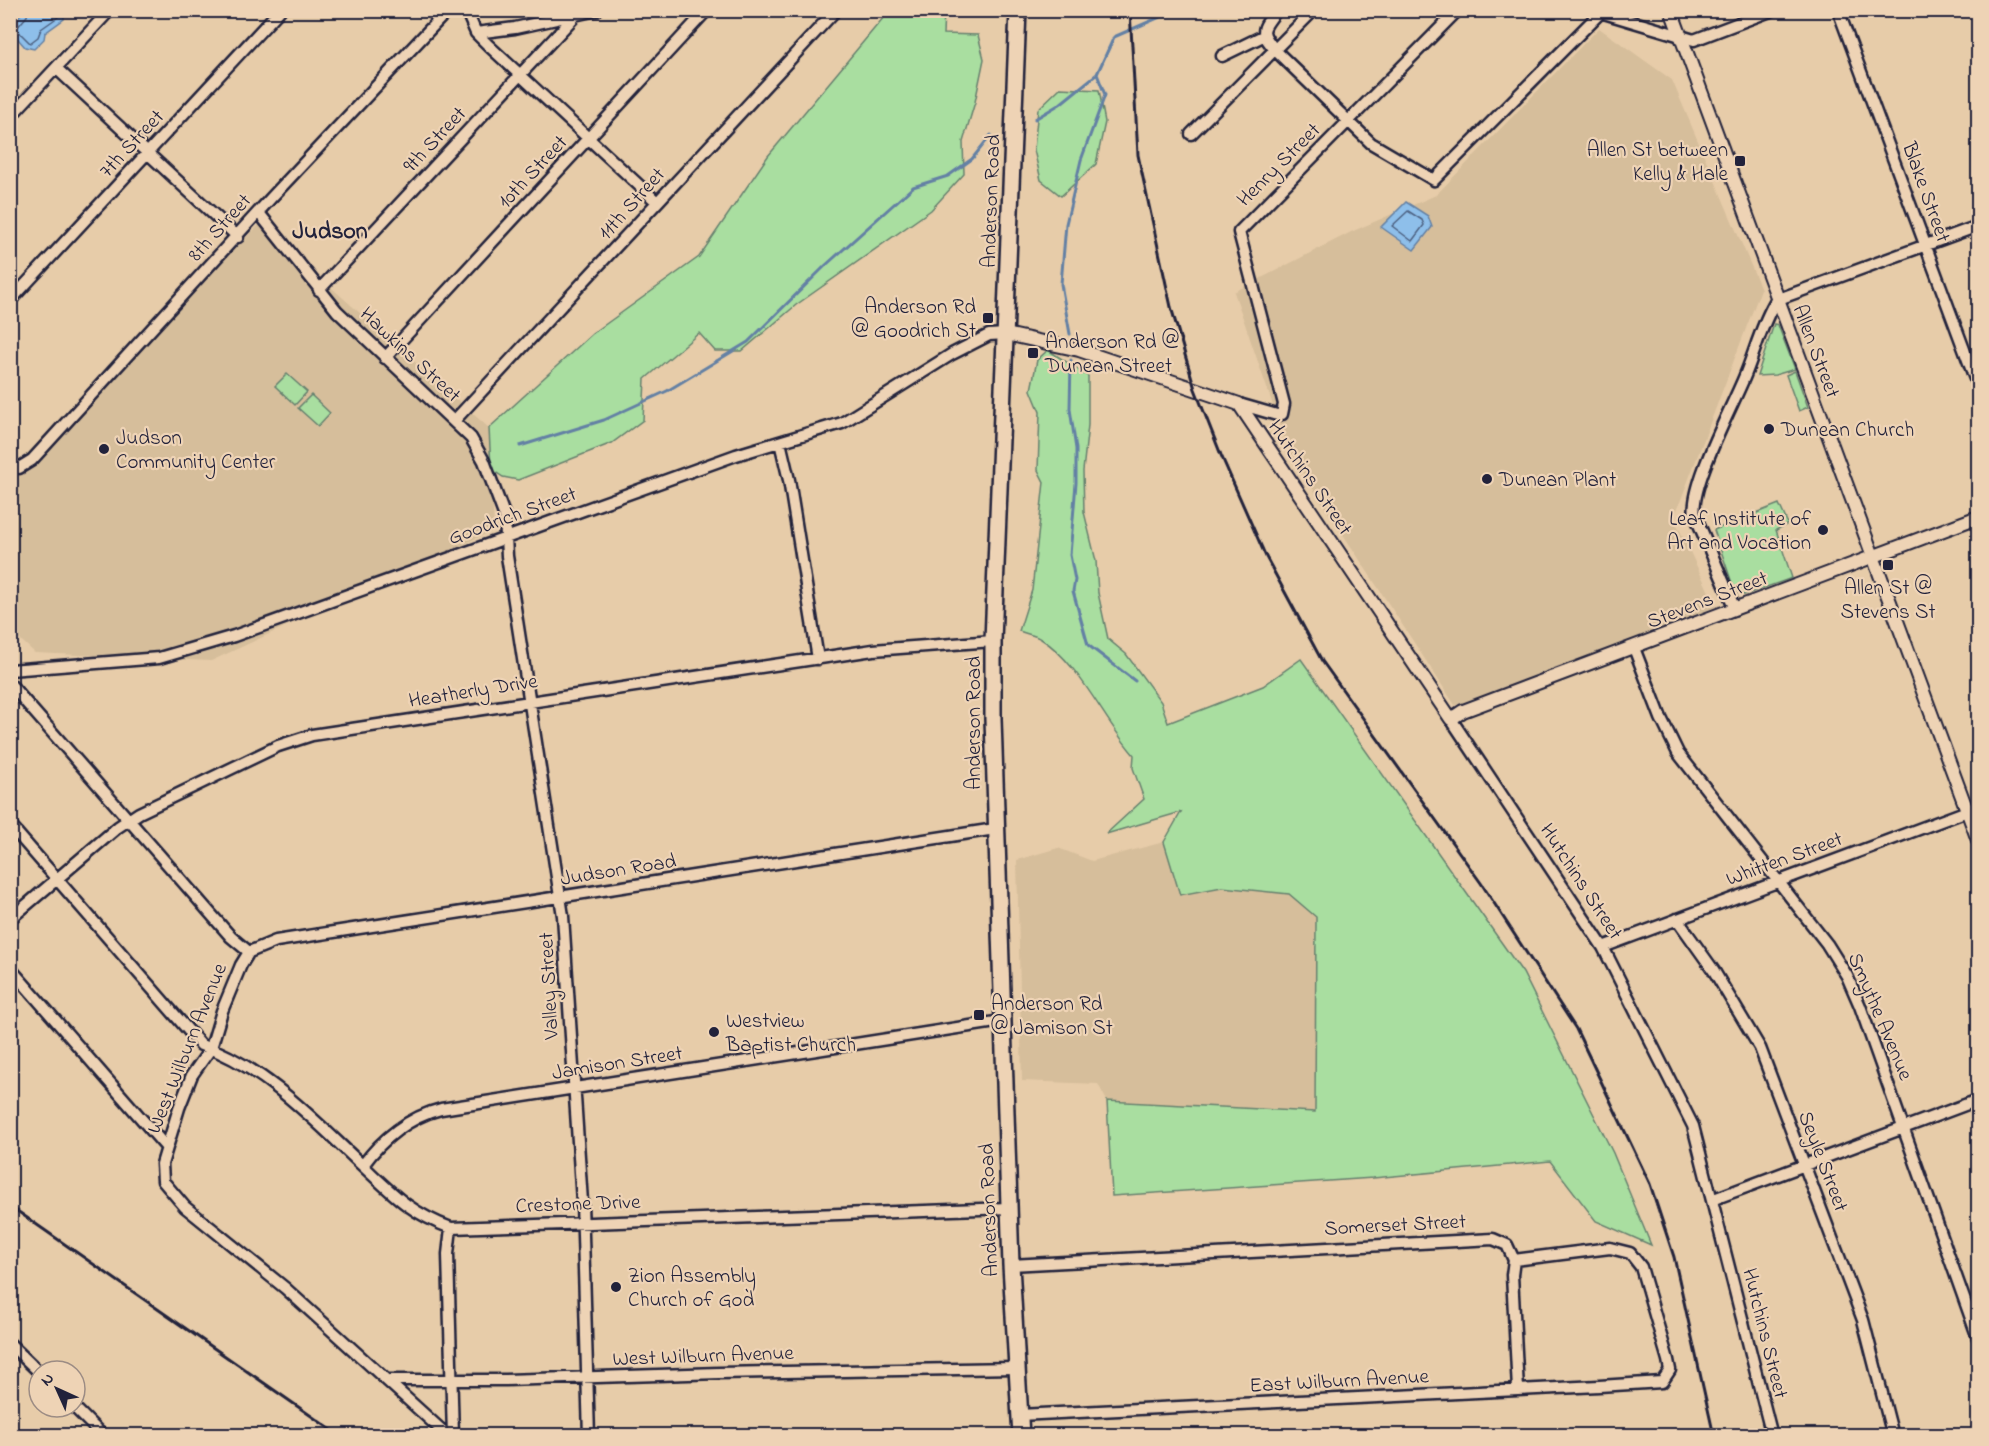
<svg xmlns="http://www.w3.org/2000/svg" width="1989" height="1446" font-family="'Indie Flower',sans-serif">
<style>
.built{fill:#d6be9b}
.green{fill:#a9dea0;stroke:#66806e;stroke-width:1.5}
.water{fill:#8ebfea;stroke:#6380a4;stroke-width:1.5}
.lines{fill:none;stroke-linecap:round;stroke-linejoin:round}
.shore{stroke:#4d6181;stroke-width:1.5}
.stream{stroke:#6380a4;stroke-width:3}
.minor-casing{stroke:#22223b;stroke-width:15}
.tertiary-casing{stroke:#22223b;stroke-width:16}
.secondary-casing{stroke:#22223b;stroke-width:20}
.minor{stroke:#eed3b5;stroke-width:10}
.tertiary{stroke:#eed3b5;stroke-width:12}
.secondary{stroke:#eed3b5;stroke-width:15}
.rail{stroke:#22223b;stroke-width:3}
.poi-dot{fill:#22223b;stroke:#eed3b5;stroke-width:2}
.labels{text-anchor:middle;stroke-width:4.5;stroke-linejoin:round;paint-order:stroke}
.street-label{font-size:21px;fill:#22223b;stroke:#eed3b5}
.poi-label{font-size:21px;fill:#22223b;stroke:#eed3b5;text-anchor:start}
.quarter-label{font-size:24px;font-weight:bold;fill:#22223b;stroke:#eed3b5}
</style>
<rect width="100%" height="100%" fill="#e7cca9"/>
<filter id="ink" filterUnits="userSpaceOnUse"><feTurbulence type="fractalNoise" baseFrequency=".0167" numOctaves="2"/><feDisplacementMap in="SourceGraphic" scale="12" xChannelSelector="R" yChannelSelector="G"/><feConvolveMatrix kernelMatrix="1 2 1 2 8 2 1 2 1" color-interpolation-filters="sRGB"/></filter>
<g filter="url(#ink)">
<path class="built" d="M 1599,28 L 1672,80 L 1761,289 L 1674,518 L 1718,611 L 1455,705 L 1289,452 L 1234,292 L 1351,232 L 1436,195 Z
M 260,224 L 489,428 L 494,530 L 211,661 L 35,653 L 11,631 L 11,469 Z
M 1164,842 L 1180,895 L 1222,887 L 1289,894 L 1316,917 L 1315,1112 L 1107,1101 L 1098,1084 L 1022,1081 L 1017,860 L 1058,848 L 1092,861 Z"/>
<path class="green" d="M 889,11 L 944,11 L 943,34 L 978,35 L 984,59 L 975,102 L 963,142 L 964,174 L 931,210 L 796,305 L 742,351 L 715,351 L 699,333 L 645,379 L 643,420 L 612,443 L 518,480 L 503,477 L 491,469 L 489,428 L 592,334 L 699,257 L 768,156 Z
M 1060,88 L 1099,90 L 1105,122 L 1096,164 L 1061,196 L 1041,180 L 1034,150 L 1038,109 Z
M 1774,324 L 1778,325 L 1795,369 L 1775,375 L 1757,376 Z
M 1048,350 L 1088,376 L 1088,425 L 1083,471 L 1084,512 L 1096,561 L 1098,593 L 1108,639 L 1126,654 L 1161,702 L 1168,723 L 1263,686 L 1301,659 L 1523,973 L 1613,1153 L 1651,1245 L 1596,1221 L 1550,1161 L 1373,1178 L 1112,1196 L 1107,1101 L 1315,1112 L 1316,917 L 1289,894 L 1222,887 L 1180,895 L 1164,842 L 1181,812 L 1106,834 L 1144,799 L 1133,768 L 1134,755 C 1104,721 1078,661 1041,639 C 1035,635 1026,634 1019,631 L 1032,590 L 1044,482 L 1038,470 L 1040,412 L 1031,390 L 1037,360 Z
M 1795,371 L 1808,407 L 1799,411 L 1786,375 Z
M 287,374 L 307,392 L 295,405 L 275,386 Z
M 311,395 L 330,413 L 318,426 L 298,408 Z
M 1779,504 L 1788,524 L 1776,530 L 1792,578 L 1744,595 L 1735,592 L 1714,530 Z"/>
<path class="water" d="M 64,10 L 64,19 L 45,33 L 44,39 L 34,49 L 25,47 L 11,31 L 11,24 L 24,11 Z
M 1406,202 L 1428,216 L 1432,227 L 1414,250 L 1381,227 Z"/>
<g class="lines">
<path class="shore" d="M 28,10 L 27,16 L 16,29 L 30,43 L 38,37 L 41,29 L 58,17 L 59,10
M 1408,211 L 1422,220 L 1424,225 L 1412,241 L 1392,226 Z"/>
<path class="stream" d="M 1035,119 L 1060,104 L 1097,74 L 1114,37 L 1176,10
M 1070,334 L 1061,284 L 1066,224 L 1081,160 L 1105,95 L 1097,74
M 1071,360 L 1070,409 L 1076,449 L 1076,483 L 1070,555 L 1075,580 L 1073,591 L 1088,645 L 1135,681
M 520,446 L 604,420 L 667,391 L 748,342 L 826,265 L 913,187 L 948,176 L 972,159 L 991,135"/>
<g class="minor-casing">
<path id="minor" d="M 466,10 L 476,33 L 489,46 L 657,202
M 1277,10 C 1261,30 1259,31 1276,51 L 1371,143 L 1434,180 L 1601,12
M 1838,10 L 1978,387
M 1597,11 L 1694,40 L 1773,10
M 476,33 L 515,28 L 597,10
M 1222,56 L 1263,36
M 56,68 L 238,237
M 10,117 L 110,10
M 1191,134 L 1314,10
M 259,213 L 337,311 L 471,438 L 484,461 L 505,517 L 507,556 L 563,916 L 582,1202 L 589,1436
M 319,290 L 577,14
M 10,301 L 280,10
M 385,358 L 707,10
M 1239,404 L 1277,415 L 1282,414 L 1284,404 L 1239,232 L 1458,10
M 454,421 L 836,10
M 780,442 L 789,480 L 818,659
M 10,464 L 19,468 L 32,460 L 271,198 L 448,10
M 1735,609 L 1695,515 C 1689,486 1734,404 1746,373 C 1756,348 1762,323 1776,300 L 1978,226
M 1634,648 L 1661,718 L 1678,753 L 1827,944 L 1847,976 L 1860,1006 L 1978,1338
M 10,670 L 159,658 L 234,636 L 736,455 L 842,423 L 952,354 L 989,335 L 1006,334
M 10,684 L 231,937 L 249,952
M 1451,719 L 1603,947 L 1693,1126 L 1772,1436
M 10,825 L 201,1045 C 264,1066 315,1121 362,1165 C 393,1194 410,1213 451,1228 L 1009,1208
M 10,919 L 118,827 L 139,813 L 278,746 L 312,735 L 873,650 L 993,641
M 1677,919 L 1714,971 L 1760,1048 L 1863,1320 L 1893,1436
M 1603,947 L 1978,807
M 249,952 L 276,941 L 995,829
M 249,952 L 241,965 L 222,1011 L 211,1048 L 192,1075 L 179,1108 L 162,1164 L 163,1181 L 185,1207 L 285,1288 L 448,1436
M 10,968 L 166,1147
M 363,1165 C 382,1139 409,1117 441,1109 L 1002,1021
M 1714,1199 L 1978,1100
M 451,1228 L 448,1254 L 453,1436
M 1514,1260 L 1512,1275 L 1518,1390
M 1011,1265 L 1493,1239 L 1507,1245 L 1514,1260
M 10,1344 L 39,1372
M 390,1380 L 506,1380 L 719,1373 L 1016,1368
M 74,1407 L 103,1436
M 1019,1415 L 1599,1386 L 1662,1382 L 1670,1370 L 1668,1360 L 1641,1267 L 1630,1253 L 1610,1248 L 1514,1260"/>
</g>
<g class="tertiary-casing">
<path id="tertiary" d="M 1671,10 L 1978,840
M 1006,334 L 1079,350 L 1239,404 L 1451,719 L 1463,711 L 1978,517"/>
</g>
<g class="secondary-casing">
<path id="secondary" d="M 1018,10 L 993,641 L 993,719 L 1011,1265 L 1021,1436"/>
</g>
<use href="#minor" class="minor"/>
<use href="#tertiary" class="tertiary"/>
<use href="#secondary" class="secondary"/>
<path class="rail" d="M 1130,10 L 1138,155 L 1171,307 L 1195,389 L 1221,455 L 1266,557 L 1322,661 L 1481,883 L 1576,1029 L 1650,1184 L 1674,1257 L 1714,1436
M 10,1206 L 340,1436"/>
</g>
</g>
<g class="poi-dot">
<rect x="1734" y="155" width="12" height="12" rx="3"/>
<rect x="982" y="312" width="12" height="12" rx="3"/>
<rect x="1027" y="347" width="12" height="12" rx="3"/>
<circle cx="1769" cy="429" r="6"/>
<circle cx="104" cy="449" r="6"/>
<circle cx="1487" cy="479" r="6"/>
<circle cx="1823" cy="530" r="6"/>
<rect x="1882" y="559" width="12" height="12" rx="3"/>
<rect x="973" y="1009" width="12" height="12" rx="3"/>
<circle cx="714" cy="1032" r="6"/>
<circle cx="616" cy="1287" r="6"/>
</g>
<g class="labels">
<g class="street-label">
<text transform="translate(434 139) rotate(-47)" y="7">9th Street</text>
<text transform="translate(131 143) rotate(-47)" y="7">7th Street</text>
<text transform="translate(1278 164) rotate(-45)" y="7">Henry Street</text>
<text transform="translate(532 171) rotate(-47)" y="7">10th Street</text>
<text transform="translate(1927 192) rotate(70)" y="7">Blake Street</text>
<text transform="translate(990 201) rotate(-88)" y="7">Anderson Road</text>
<text transform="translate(631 203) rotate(-48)" y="7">11th Street</text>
<text transform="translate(219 227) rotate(-48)" y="7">8th Street</text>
<text transform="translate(1817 351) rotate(69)" y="7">Allen Street</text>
<text transform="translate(411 354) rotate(43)" y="7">Hawkins Street</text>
<text transform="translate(1311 477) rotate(56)" y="7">Hutchins Street</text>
<text transform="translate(512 515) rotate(-20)" y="7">Goodrich Street</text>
<text transform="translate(1707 599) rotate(-21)" y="7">Stevens Street</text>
<text transform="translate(473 690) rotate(-9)" y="7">Heatherly Drive</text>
<text transform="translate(973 723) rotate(-90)" y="7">Anderson Road</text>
<text transform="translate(1784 858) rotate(-20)" y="7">Whitten Street</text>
<text transform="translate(618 869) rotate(-9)" y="7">Judson Road</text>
<text transform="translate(1582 881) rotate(57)" y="7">Hutchins Street</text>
<text transform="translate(548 986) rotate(-93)" y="7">Valley Street</text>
<text transform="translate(1881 1016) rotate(67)" y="7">Smythe Avenue</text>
<text transform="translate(186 1048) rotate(-68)" y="7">West Wilburn Avenue</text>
<text transform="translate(617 1062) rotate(-9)" y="7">Jamison Street</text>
<text transform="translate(1824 1161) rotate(69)" y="7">Seyle Street</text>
<text transform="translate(578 1203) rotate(-2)" y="7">Crestone Drive</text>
<text transform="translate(988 1210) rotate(-92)" y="7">Anderson Road</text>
<text transform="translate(1395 1224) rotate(-3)" y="7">Somerset Street</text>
<text transform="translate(1766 1333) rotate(76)" y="7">Hutchins Street</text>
<text transform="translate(703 1355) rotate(-2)" y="7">West Wilburn Avenue</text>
<text transform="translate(1339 1380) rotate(-3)" y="7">East Wilburn Avenue</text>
</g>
<g class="poi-label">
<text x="1728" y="156" text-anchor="end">Allen St between<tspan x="1728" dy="24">Kelly &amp; Hale</tspan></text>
<text x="976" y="313" text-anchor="end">Anderson Rd<tspan x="976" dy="24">@ Goodrich St</tspan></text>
<text x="1045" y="348">Anderson Rd @<tspan x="1045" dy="24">Dunean Street</tspan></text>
<text x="1781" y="436">Dunean Church</text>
<text x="116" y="444">Judson<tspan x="116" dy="24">Community Center</tspan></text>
<text x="1499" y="486">Dunean Plant</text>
<text x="1811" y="525" text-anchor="end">Leaf Institute of<tspan x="1811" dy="24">Art and Vocation</tspan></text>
<text x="1888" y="594" text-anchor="middle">Allen St @<tspan x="1888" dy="24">Stevens St</tspan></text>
<text x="991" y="1010">Anderson Rd<tspan x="991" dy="24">@ Jamison St</tspan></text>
<text x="726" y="1027">Westview<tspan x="726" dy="24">Baptist Church</tspan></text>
<text x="628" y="1282">Zion Assembly<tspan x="628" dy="24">Church of God</tspan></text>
</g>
<g class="quarter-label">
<text x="330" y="238">Judson</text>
</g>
</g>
<rect width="1989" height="1446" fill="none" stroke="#eed3b5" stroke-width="36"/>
<rect x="18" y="18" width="1953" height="1410" fill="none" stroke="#22223b" stroke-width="2" filter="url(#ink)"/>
<g transform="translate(57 1389) rotate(315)"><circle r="28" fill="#eed3b5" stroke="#9c8c84" stroke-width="1.5"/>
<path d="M0-4.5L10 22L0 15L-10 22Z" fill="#22223b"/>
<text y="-9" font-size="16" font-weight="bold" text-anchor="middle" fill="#22223b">N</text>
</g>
</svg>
